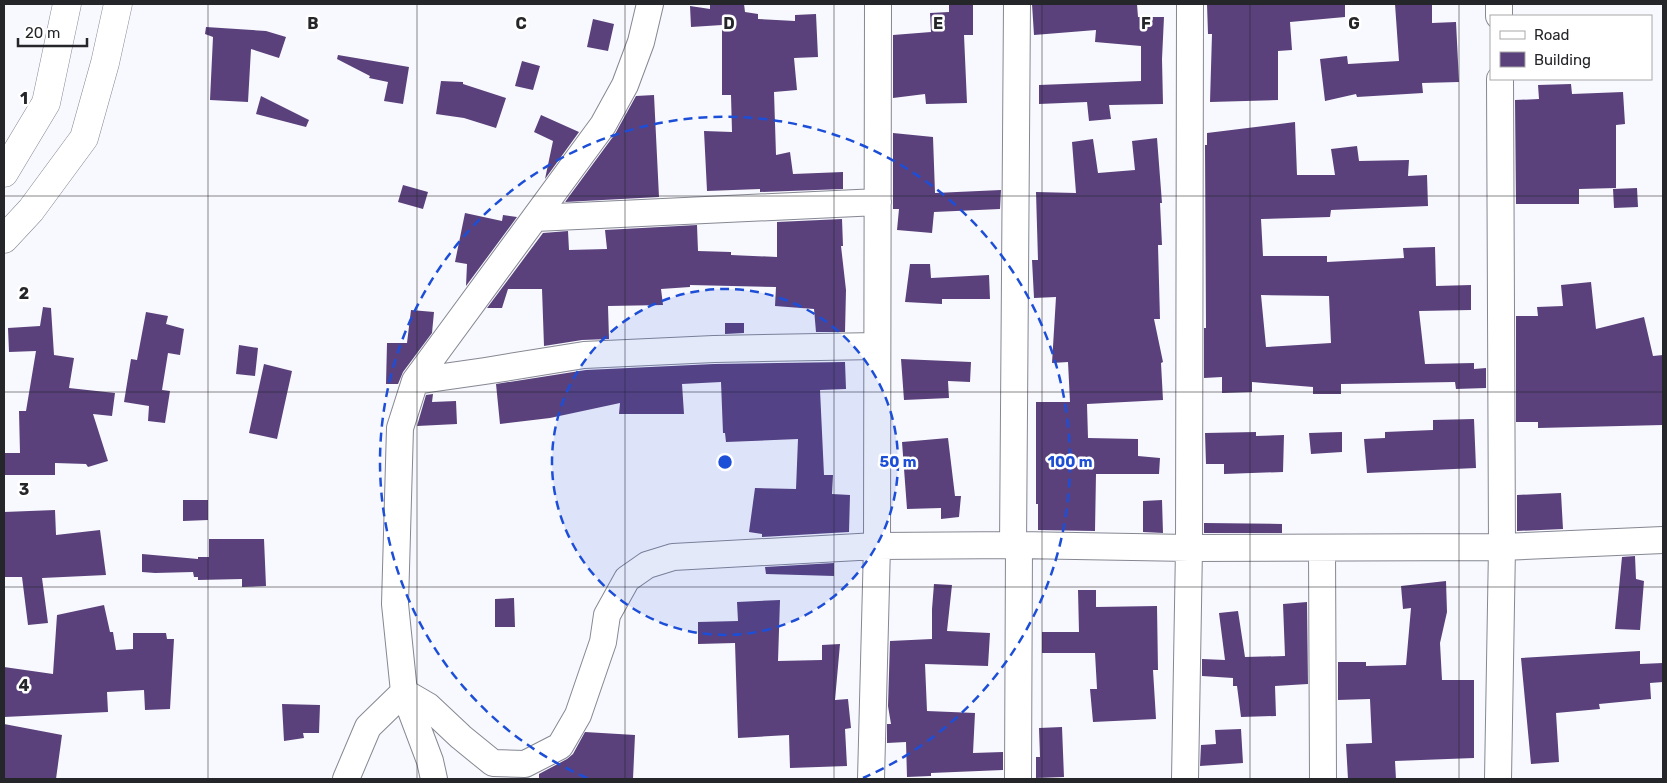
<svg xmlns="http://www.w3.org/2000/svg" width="1667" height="783" font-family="Rubik,sans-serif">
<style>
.building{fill:#5a417c;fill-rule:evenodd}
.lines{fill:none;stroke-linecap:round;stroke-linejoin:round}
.minor-casing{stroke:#858792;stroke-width:28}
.secondary-casing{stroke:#858792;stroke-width:29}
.minor{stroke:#fff;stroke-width:26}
.secondary{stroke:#fff;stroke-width:28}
.grid{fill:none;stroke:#25262a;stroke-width:1;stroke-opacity:0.55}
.ring{fill:none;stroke:#1d4ed8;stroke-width:2.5;stroke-dasharray:9 6}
.grid-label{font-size:16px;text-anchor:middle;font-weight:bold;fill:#25262a;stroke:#fff;stroke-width:5;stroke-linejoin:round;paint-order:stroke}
.centre{fill:#1d4ed8;stroke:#fff;stroke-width:2.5}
.ring-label{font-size:15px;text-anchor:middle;font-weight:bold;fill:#1d4ed8;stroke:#fff;stroke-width:5;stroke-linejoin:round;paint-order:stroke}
</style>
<rect width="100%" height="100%" fill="#f8f9fe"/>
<path class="building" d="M 710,4 L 744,4 L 745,12 L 758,14 L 758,19 L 795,21 L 795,15 L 816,14 L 818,57 L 794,58 L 797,90 L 774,92 L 776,155 L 790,152 L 793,174 L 843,172 L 843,189 L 760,192 L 760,189 L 707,191 L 704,131 L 732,132 L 731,95 L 722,95 L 722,25 L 691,27 L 690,6 L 710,9 Z
M 949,4 L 973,4 L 973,35 L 964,35 L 967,103 L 926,104 L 925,94 L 893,98 L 893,35 L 931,32 L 930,13 L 949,12 Z
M 1032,4 L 1137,4 L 1138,17 L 1164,17 L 1162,59 L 1163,104 L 1109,105 L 1111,119 L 1089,121 L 1087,102 L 1039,104 L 1039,85 L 1141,81 L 1141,46 L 1095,42 L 1096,30 L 1034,35 Z
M 1207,4 L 1345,4 L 1345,17 L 1290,22 L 1292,50 L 1278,51 L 1278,100 L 1210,102 L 1212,34 L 1208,34 Z
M 1395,4 L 1432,4 L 1432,23 L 1456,22 L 1459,82 L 1422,83 L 1423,93 L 1357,97 L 1356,94 L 1325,101 L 1320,59 L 1347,56 L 1348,64 L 1399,61 Z
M 593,19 L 614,24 L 608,51 L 587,47 Z
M 206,27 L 266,31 L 286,37 L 279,58 L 251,49 L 248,102 L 210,100 L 213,37 L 205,34 Z
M 338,55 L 409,67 L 403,104 L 384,101 L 388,82 L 369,78 L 370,76 L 337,59 Z
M 522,61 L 540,66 L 533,90 L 515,86 Z
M 441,81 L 463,82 L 463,84 L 506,98 L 496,128 L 464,118 L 436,114 Z
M 1571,84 L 1572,94 L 1623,92 L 1625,124 L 1616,125 L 1616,188 L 1579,189 L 1579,204 L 1516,204 L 1515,100 L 1539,99 L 1538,85 Z
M 654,95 L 659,197 L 565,202 L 615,134 L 636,96 Z
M 261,96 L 309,120 L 306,127 L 256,114 Z
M 541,115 L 579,132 L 545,179 L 553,141 L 534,132 Z
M 1295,122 L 1297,175 L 1335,175 L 1331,149 L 1357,146 L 1359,161 L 1409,160 L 1408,176 L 1427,175 L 1428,206 L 1331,210 L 1330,217 L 1261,219 L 1263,256 L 1327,256 L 1327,262 L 1404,258 L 1403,248 L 1435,247 L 1436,286 L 1471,285 L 1471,310 L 1419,311 L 1425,364 L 1474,363 L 1474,369 L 1486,368 L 1486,388 L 1456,389 L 1455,382 L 1341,384 L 1341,394 L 1313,394 L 1313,387 L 1252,382 L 1252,392 L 1222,393 L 1222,377 L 1204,378 L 1204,328 L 1206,328 L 1205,145 L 1207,145 L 1207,133 ZM 1261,295 L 1329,296 L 1331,343 L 1266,347 Z
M 893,133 L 933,137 L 935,193 L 1001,190 L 1000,209 L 934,212 L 932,233 L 897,230 L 899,209 L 893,209 Z
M 1157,138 L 1162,203 L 1160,203 L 1162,245 L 1158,245 L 1160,319 L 1154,319 L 1163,362 L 1161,363 L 1163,400 L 1087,404 L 1088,438 L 1138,439 L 1138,456 L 1160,458 L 1159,474 L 1096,474 L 1095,531 L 1038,530 L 1038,504 L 1036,504 L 1036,402 L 1070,402 L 1068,362 L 1052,363 L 1056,297 L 1034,298 L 1032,260 L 1038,260 L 1036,192 L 1076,193 L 1072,142 L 1093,139 L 1098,173 L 1135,170 L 1132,141 Z
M 403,185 L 428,192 L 423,209 L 398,202 Z
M 1637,188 L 1638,207 L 1614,208 L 1613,189 Z
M 465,213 L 502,221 L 503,215 L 517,217 L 466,286 L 467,264 L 455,262 Z
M 842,219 L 843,246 L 841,246 L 846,290 L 845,332 L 816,332 L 814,309 L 775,306 L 776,287 L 690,285 L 690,287 L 661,289 L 663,305 L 608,306 L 609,339 L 582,340 L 544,346 L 542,289 L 508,289 L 502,308 L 487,308 L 543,233 L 568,231 L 569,250 L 607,249 L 605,230 L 697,225 L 698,251 L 731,252 L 731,255 L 777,257 L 777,222 Z
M 910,264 L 930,264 L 931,278 L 989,275 L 990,299 L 942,299 L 942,304 L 905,302 Z
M 1591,282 L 1596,329 L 1644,317 L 1653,356 L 1663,355 L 1663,425 L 1538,428 L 1538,422 L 1516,422 L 1516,316 L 1538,316 L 1537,307 L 1563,306 L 1561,285 Z
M 43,307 L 51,308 L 54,355 L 74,358 L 69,388 L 115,393 L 112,416 L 93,414 L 108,461 L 88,467 L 86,464 L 55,463 L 55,475 L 4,475 L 4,453 L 20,453 L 19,411 L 26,411 L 36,351 L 9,352 L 8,328 L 40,326 Z
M 411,310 L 434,312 L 432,333 L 403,372 L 398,384 L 386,384 L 387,343 L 407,343 Z
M 146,312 L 168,316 L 166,324 L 184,329 L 180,355 L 168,353 L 162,390 L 170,391 L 165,423 L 148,421 L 149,406 L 124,402 L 131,359 L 137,360 Z
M 725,323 L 744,323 L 744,333 L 725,334 Z
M 239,345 L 258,348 L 255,376 L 236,374 Z
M 901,359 L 971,362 L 970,382 L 948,381 L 949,398 L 904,400 Z
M 845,362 L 846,389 L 820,390 L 824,475 L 833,475 L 832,494 L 850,495 L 849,532 L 762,537 L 762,534 L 749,532 L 755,488 L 796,489 L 798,439 L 726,442 L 725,433 L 723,433 L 721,382 L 682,384 L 684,414 L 619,414 L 620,403 L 550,418 L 500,424 L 496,384 L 586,370 L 714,364 Z
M 264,364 L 292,371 L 277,439 L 249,433 Z
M 433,394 L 432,402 L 456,401 L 457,424 L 417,426 L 426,395 Z
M 1474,419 L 1476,468 L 1367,473 L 1364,439 L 1385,438 L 1385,432 L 1433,430 L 1433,420 Z
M 1256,432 L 1256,436 L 1284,435 L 1283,472 L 1224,474 L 1224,464 L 1206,464 L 1205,433 Z
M 1342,432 L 1342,452 L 1311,454 L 1309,433 Z
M 948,438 L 955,496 L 961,496 L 959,517 L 941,519 L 941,508 L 907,509 L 902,442 Z
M 1561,493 L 1563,529 L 1517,531 L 1517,495 Z
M 183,500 L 208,500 L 208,520 L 183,521 Z
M 1162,500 L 1163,533 L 1143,532 L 1143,501 Z
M 55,510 L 56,535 L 100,530 L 106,575 L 42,578 L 48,623 L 28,625 L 22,577 L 4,577 L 4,512 Z
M 1204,523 L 1282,524 L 1282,533 L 1204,533 Z
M 209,539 L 264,539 L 266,586 L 242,587 L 242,579 L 198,580 L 198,577 L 194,577 L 193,572 L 155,573 L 142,572 L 142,554 L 198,559 L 198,557 L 209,557 Z
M 1635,556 L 1636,579 L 1644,581 L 1640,630 L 1615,629 L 1622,557 Z
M 834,563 L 834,576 L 766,574 L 765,567 Z
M 1446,581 L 1447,612 L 1440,643 L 1442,680 L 1474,680 L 1474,758 L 1395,761 L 1396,779 L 1348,779 L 1346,744 L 1372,743 L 1370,699 L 1338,700 L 1338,662 L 1366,662 L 1366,666 L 1406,665 L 1411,608 L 1403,609 L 1401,586 Z
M 934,584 L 952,585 L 947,631 L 990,633 L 988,666 L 925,664 L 927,711 L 975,713 L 973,753 L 1003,752 L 1003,770 L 931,773 L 931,776 L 907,777 L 906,742 L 887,743 L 887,724 L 891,724 L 888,706 L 890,641 L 932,639 L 932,609 Z
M 1078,590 L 1096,590 L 1096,607 L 1157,606 L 1158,670 L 1153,670 L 1156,719 L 1093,722 L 1090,689 L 1097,689 L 1095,653 L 1042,653 L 1042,632 L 1079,632 Z
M 514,598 L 515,627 L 495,627 L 495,599 Z
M 780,600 L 778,661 L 822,660 L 822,645 L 840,644 L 835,700 L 848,699 L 851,728 L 845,729 L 847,766 L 790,768 L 789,735 L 738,738 L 735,643 L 698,644 L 698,622 L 738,621 L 737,602 Z
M 1307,602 L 1308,684 L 1275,686 L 1276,716 L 1241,717 L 1237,686 L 1233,686 L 1233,678 L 1202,676 L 1202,659 L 1225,660 L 1219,613 L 1238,611 L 1245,657 L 1285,656 L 1283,604 Z
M 104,605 L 110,632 L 113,632 L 116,650 L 133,649 L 133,633 L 166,633 L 167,639 L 174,639 L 170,709 L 145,710 L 144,690 L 107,692 L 108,712 L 4,717 L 4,667 L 53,674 L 57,615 Z
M 1640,651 L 1640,664 L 1663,663 L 1663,682 L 1650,683 L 1651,699 L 1599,704 L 1600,709 L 1556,713 L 1559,762 L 1531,764 L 1521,658 Z
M 282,704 L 320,705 L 319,733 L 303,733 L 304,738 L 284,741 Z
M 4,724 L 62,735 L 56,779 L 4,779 Z
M 1062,727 L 1064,777 L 1036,778 L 1036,757 L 1040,757 L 1039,728 Z
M 1241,729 L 1243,763 L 1200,766 L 1201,745 L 1216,744 L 1215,730 Z
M 585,732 L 635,735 L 633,779 L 539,779 L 539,774 L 567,759 L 573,754 Z"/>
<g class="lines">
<g class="minor-casing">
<path id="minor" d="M 1499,4 L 1499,16
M 535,218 L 878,202
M 415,381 L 485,371 L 584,355 L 714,349 L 877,346
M 1013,547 L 1017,4
M 1322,548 L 1323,779
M 346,779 L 368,727 L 404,692 L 428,706 L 461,737 L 493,763 L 525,764 L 560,746 L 578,715 L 603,642 L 607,615 L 627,579 L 647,565 L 673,557 L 877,546 L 1019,545 L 1189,548 L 1502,547 L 1663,540
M 434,779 L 430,761 L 404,692 L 395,604 L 400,428 L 415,381 L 603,125 L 625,85 L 641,42 L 650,4
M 871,779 L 877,546 L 878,4
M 1018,779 L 1019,545
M 1185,779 L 1189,548 L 1190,4
M 1498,779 L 1502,547 L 1500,79"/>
</g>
<g class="secondary-casing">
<path id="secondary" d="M 4,173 L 46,103 L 67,4
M 4,239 L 31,210 L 84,138 L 105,63 L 118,4"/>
</g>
<use href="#minor" class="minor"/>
<use href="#secondary" class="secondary"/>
</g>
<path class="grid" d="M 208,4 L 208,779M 417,4 L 417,779M 625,4 L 625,779M 834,4 L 834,779M 1042,4 L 1042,779M 1250,4 L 1250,779M 1459,4 L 1459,779M 4,196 L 1663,196M 4,392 L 1663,392M 4,587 L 1663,587"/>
<circle cx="725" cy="462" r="173" fill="#1d4ed8" fill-opacity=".12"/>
<g class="ring">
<circle cx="725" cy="462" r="173"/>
<path d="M587 778A345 345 0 1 1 863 778"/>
</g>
<g class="grid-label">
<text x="313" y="29">B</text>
<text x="521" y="29">C</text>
<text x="729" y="29">D</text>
<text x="938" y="29">E</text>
<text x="1146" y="29">F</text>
<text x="1354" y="29">G</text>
<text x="24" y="104">1</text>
<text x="24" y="299">2</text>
<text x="24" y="495">3</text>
<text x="24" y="691">4</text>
</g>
<circle cx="725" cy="462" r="8" class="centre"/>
<g class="ring-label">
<text x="898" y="467">50 m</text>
<text x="1070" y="467">100 m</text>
</g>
<rect width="1667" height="783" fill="none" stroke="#25262a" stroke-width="10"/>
<rect x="1490" y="15" width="162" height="65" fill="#ffffff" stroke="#a8a8aa"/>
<rect x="1500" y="31" width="25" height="8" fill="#ffffff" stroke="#a8a8aa"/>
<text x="1534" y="40" font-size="15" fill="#25262a">Road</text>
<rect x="1500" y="52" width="25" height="15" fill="#5a417c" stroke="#a8a8aa"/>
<text x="1534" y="65" font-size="15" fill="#25262a">Building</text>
<path d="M18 38v8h69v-8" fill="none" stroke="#25262a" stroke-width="2.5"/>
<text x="25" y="38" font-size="15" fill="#25262a" stroke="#ffffff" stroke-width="4" paint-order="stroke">20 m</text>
</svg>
